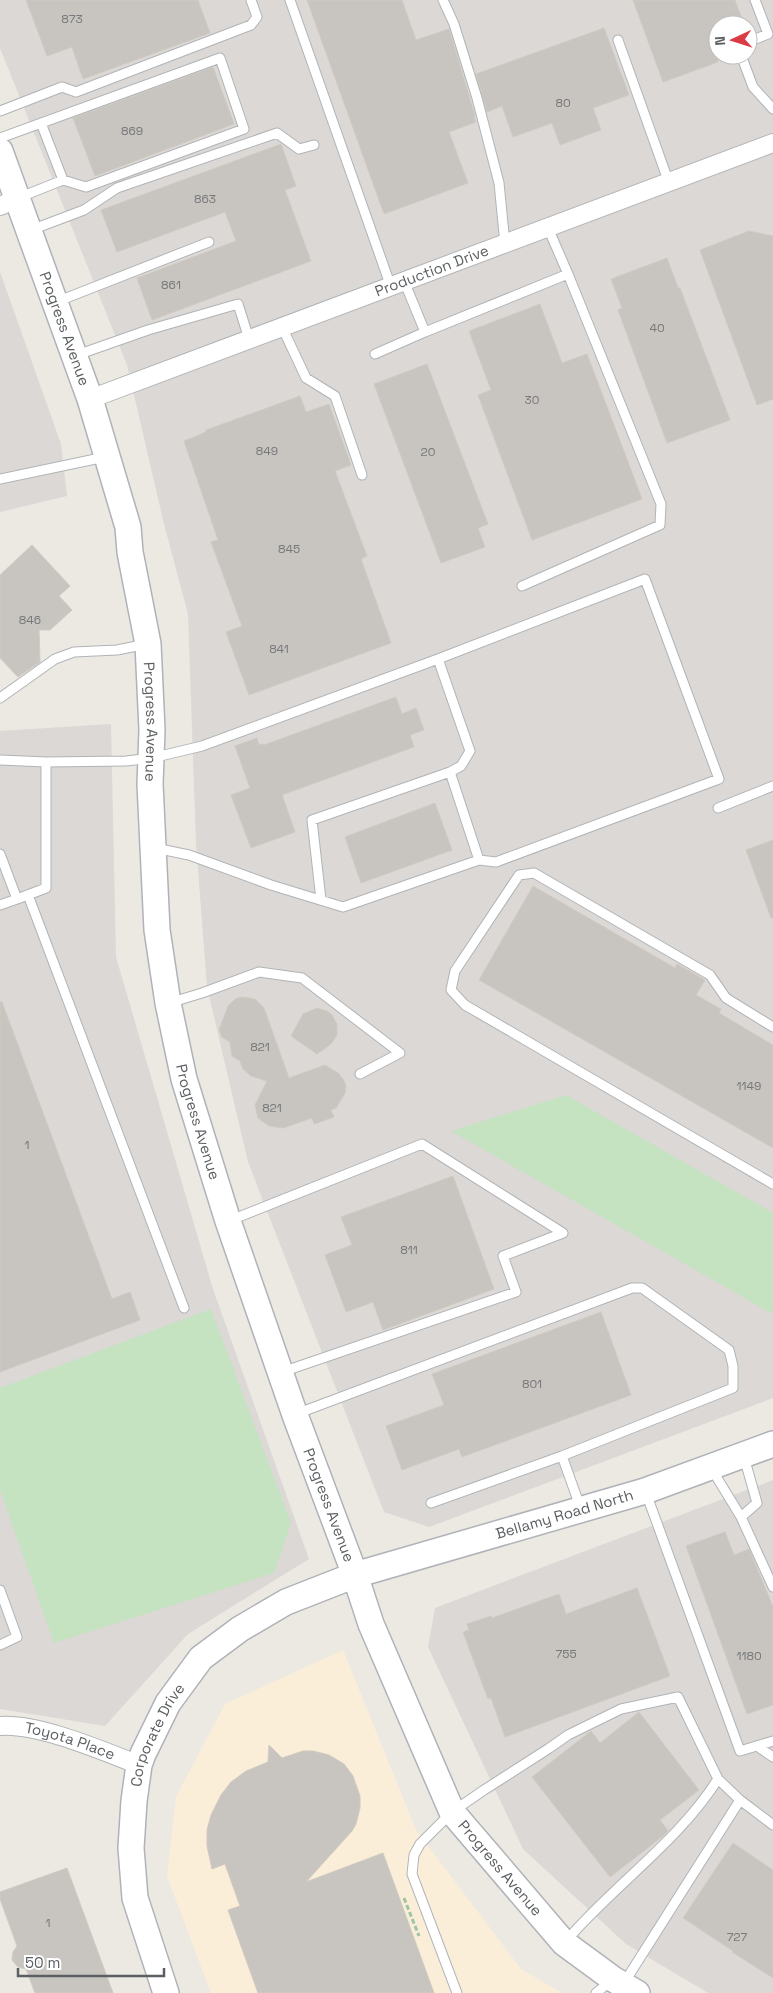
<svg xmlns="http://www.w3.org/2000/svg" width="773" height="1993" font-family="'Space Grotesk',sans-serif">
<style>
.commercial{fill:#fbeed9}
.industrial{fill:#dbd8d5;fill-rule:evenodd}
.green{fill:#c5e2c1}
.building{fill:#c8c4c0;stroke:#d0cac2}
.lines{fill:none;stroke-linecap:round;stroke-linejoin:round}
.lane-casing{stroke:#b0b4b7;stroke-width:11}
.street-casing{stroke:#b0b4b7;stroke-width:20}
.secondary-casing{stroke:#afb3b7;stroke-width:28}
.path{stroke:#9cc5a2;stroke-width:3;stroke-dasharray:5 2.5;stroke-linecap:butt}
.lane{stroke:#fff;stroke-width:9}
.street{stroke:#fff;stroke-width:18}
.secondary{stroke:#fff;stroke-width:25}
.labels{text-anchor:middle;stroke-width:4.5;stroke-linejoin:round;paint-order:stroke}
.number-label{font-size:12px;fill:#76787a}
.street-label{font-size:15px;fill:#5b5f62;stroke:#fff}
</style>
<rect width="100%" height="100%" fill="#ece9e3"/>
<path class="commercial" d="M 343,1650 L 416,1830 L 521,1969 L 562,1993 L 211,1993 L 167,1876 L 176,1797 L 225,1704 Z"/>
<path class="industrial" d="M 0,0 L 773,0 L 773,1398 L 429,1527 L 384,1512 L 248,1162 L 207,987 L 196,843 L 188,614 L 164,524 L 127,365 L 0,48 ZM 718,25 L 748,25 L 748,55 L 718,55 Z
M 0,272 L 61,444 L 67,496 L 0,512 Z
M 111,724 L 116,957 L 213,1289 L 309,1559 L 188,1634 L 105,1726 L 0,1709 L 0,731 Z
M 773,1480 L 773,1993 L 708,1993 L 626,1944 L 523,1849 L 428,1647 L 435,1608 Z"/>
<path class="green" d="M 566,1095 L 773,1213 L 773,1314 L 451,1131 Z
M 211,1309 L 291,1523 L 274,1573 L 54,1643 L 0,1490 L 0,1388 Z"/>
<path class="building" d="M 26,0 L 198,0 L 210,33 L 83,79 L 72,47 L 47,56 Z
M 307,0 L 402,0 L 416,40 L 449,29 L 475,116 L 474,117 L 476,122 L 449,132 L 468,183 L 384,214 Z
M 633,0 L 735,0 L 742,19 L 724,25 L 718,25 L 718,62 L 663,82 Z
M 604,28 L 629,95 L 593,108 L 601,130 L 560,145 L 552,123 L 513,137 L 502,106 L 487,112 L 476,74 Z
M 213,67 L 234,124 L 95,176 L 73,118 Z
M 281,144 L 296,186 L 285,190 L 311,261 L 152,320 L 137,278 L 236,241 L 225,212 L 117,252 L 101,210 Z
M 749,231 L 773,236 L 773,399 L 757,405 L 700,250 Z
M 667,258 L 678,288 L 680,288 L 730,420 L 667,443 L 618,310 L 622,308 L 611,279 Z
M 540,304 L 562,363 L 587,354 L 642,499 L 532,540 L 478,395 L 491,390 L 469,331 Z
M 427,364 L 488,524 L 478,528 L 485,547 L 441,563 L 374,384 Z
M 300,396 L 306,412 L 329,404 L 351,465 L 335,471 L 367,556 L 361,559 L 391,643 L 249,695 L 226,632 L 242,626 L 211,542 L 218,540 L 184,441 L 206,432 L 206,430 Z
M 32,545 L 70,586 L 59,596 L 72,610 L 50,630 L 39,630 L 40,662 L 18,677 L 0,658 L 0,575 Z
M 396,697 L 402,714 L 416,708 L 424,730 L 410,735 L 414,747 L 282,795 L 295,832 L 251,848 L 231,795 L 250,788 L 235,746 L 257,738 L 259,745 L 263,744 L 264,745 Z
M 435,803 L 452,850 L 361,883 L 345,837 Z
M 773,840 L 773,918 L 771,918 L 746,850 Z
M 533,886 L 675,968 L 677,964 L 705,980 L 696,995 L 721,1009 L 719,1013 L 773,1045 L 773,1148 L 479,980 Z
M 242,997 L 255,999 L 264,1008 L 289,1078 L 325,1065 L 338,1073 L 343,1079 L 346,1086 L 345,1093 L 336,1108 L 331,1110 L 334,1117 L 314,1124 L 312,1118 L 283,1128 L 269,1126 L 258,1118 L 255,1105 L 267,1081 L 251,1076 L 243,1069 L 240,1061 L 232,1056 L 230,1042 L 222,1037 L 219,1030 L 228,1006 L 235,999 Z
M 0,1002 L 2,1002 L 112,1299 L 130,1292 L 140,1320 L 0,1372 Z
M 317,1008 L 327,1011 L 332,1015 L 337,1024 L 337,1035 L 331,1044 L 317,1054 L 291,1036 L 303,1014 Z
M 453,1176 L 494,1289 L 383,1330 L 373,1302 L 346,1312 L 325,1255 L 352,1245 L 341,1217 Z
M 601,1312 L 631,1395 L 462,1457 L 459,1449 L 402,1470 L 386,1426 L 444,1405 L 432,1374 Z
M 725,1532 L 734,1555 L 749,1549 L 773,1607 L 773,1705 L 747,1714 L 686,1546 Z
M 637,1588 L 670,1676 L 505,1737 L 491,1698 L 488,1699 L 463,1632 L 469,1630 L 467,1624 L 491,1616 L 492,1618 L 559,1594 L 566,1614 Z
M 639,1712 L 699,1790 L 660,1820 L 668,1831 L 663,1836 L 610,1877 L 532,1777 L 591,1731 L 600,1743 Z
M 269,1745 L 282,1758 L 303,1751 L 313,1751 L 329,1755 L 344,1764 L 353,1776 L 360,1796 L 360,1808 L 356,1824 L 352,1831 L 306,1882 L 383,1853 L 434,1993 L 258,1993 L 228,1910 L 240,1906 L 225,1864 L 212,1869 L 207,1846 L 207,1830 L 211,1815 L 221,1795 L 231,1782 L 246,1771 L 268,1762 Z
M 733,1843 L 773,1870 L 773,1978 L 732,1952 L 733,1951 L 683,1918 Z
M 67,1868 L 113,1993 L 35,1993 L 26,1969 L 18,1967 L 12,1960 L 13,1952 L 17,1946 L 0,1899 L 0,1892 Z"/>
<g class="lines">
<g class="lane-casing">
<path id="lane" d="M 290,0 L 391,287
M 443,0 L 454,24 L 477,98 L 499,183 L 505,244
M 618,40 L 669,183
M 748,42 L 768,34 L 755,0
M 741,55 L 753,87 L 773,109
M 0,111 L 62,87 L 76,92 L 251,25 L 257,17 L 251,0
M 41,123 L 63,180
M 0,138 L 220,58 L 244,129 L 86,187 L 63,180 L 18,198
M 548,228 L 568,274
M 31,230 L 84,210 L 117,188 L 277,133 L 299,149 L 314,145
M 404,281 L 425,332 L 568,274 L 661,504 L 660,525 L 522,586
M 56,302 L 209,242
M 282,327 L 306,378 L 335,396 L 362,475
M 375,354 L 425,332
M 77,355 L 148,330 L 238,304 L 249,339
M 0,479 L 105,457
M 438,659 L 470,751 L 461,766 L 450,772
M 0,698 L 55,659 L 74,652 L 117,650 L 147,644
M 0,760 L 46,762 L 126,761 L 152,758 L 202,746 L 438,659 L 645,579 L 719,779 L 496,862 L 479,860
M 718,808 L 773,786
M 155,848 L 189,855 L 271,885 L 343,907 L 479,860 L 450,772 L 312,820 L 321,900
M 0,854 L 17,899 L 46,888 L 46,762
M 28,895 L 184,1308
M 0,905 L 17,899
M 169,1003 L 202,993 L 259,972 L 302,978 L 400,1053 L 360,1074
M 773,1027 L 726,998 L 710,975 L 534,873 L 519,875 L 455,971 L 451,990 L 465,1005 L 773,1184
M 231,1220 L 422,1144 L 563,1233 L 503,1256 L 516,1292 L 282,1372
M 296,1414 L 632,1288 L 642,1288 L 729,1350 L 733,1366 L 733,1388 L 562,1456
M 711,1468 L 741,1517 L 773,1587
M 646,1493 L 740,1751 L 773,1741
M 431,1503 L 562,1456 L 581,1509
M 741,1517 L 757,1503 L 744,1457
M 0,1590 L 17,1637 L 0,1645
M 757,1746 L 773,1757
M 566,1941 C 614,1885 678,1842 718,1779
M 624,1983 L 740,1800 L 773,1825
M 457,1993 L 412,1874 L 414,1855 L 420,1844 L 452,1812 L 484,1790 L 548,1749 L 568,1735 L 621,1709 L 678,1697 L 718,1779 L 740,1800
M 596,1993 L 611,1981"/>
</g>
<g class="street-casing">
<g id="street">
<path d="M 0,206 L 17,199"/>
<path id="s1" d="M 90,399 L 773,143"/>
<path id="s2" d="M 0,1726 C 38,1723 103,1751 139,1765"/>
</g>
</g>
<g class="secondary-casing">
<g id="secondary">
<path id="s3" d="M 0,151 L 90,399 L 128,527 L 130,552 L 148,644 L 152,730 L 150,784 L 157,930 L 168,1003 L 184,1079 L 228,1221 L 295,1415 L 355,1575 L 371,1624 L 452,1812 L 564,1943 L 613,1979 L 637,1993"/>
<path id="s4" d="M 166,1993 L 135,1898 L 131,1848 L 134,1801 L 139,1765 L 143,1754 L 168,1703 L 201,1658 L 240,1629 L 286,1602 L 355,1575 L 645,1491 L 773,1444"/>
</g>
</g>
<path class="path" d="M 404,1898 L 419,1936"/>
<use href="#lane" class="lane"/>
<use href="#street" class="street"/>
<use href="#secondary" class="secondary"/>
</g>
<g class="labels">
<g class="number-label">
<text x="72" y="23">873</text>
<text x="563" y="107">80</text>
<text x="132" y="135">869</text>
<text x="205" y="203">863</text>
<text x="171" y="289">861</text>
<text x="657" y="332">40</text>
<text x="532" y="404">30</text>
<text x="267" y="455">849</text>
<text x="428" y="456">20</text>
<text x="289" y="553">845</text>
<text x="30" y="624">846</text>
<text x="279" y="653">841</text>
<text x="260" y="1051">821</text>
<text x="749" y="1090">1149</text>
<text x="272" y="1112">821</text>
<text x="27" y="1149">1</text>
<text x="409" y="1254">811</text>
<text x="532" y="1388">801</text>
<text x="566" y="1658">755</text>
<text x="749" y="1660">1180</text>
<text x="48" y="1927">1</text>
<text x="737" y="1941">727</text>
</g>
<g class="street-label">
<text dy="5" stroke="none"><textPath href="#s1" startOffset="365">Production Drive</textPath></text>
<text dy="5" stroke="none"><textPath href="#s3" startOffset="189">Progress Avenue</textPath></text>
<text dy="5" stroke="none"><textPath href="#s3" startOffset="594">Progress Avenue</textPath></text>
<text dy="5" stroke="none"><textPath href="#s3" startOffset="999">Progress Avenue</textPath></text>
<text dy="5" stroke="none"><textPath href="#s3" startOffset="1404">Progress Avenue</textPath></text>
<text dy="5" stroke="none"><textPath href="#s4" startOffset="752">Bellamy Road North</textPath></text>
<text dy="5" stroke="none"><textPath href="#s4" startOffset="268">Corporate Drive</textPath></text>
<text dy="5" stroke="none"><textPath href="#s2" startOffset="72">Toyota Place</textPath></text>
<text dy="5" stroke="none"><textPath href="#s3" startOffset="1809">Progress Avenue</textPath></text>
</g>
</g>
<g transform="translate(733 40) rotate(266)"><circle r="24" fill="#ffffff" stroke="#bdbfc0"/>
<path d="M0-4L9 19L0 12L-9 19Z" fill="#da3b44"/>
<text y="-8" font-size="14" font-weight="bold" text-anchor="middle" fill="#5b5f62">N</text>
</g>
<path d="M18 1968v8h146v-8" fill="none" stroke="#5b5f62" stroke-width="2.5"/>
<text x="25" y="1968" font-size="15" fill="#5b5f62" stroke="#ffffff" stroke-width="4" paint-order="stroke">50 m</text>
</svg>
